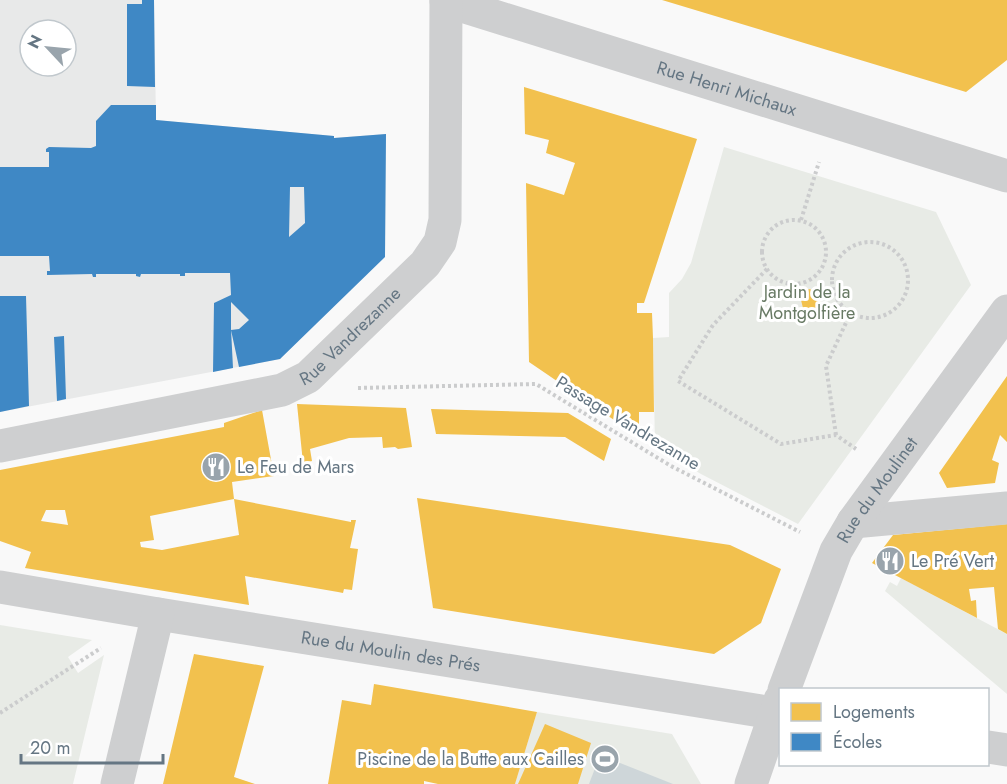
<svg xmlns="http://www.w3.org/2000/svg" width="1007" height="784" font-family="Jost,sans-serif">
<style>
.built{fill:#e8e9e9;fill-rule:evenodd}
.green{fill:#e8ebe6}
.water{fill:#ced6d9}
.homes{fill:#f2c14e;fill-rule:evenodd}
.schools{fill:#3f88c5;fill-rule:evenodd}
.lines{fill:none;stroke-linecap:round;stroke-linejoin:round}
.path{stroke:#cbcccd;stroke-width:4;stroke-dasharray:3 3;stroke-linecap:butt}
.street{stroke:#cecfd0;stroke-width:33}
.labels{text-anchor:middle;stroke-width:6;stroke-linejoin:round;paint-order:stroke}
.street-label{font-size:18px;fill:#657683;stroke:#fff}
.park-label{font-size:18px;fill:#687a64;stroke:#fff}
.poi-label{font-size:18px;fill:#657683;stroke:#fff;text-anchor:start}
</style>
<rect width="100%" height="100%" fill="#f9f9f9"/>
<path class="built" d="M 0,0 L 154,0 L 156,120 L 334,136 L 334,138 L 386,134 L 385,256 L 280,359 L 0,412 ZM 30,30 L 66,30 L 66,66 L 30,66 Z"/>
<path class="green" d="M 724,147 L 936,212 L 971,285 L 798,524 L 701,474 L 655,447 L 653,338 L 669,337 L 669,293 L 682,279 L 691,263 Z
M 901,578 L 1007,634 L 1007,694 L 885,591 L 890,582 L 897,586 Z
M 0,625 L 92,640 L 68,657 L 78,673 L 104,655 L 73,784 L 0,784 Z
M 537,712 L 672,734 L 701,784 L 515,784 Z"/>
<path class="water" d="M 600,755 L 673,784 L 589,784 Z"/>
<path class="homes" d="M 662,0 L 1007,0 L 1007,60 L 966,92 Z
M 524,87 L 697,139 L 644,303 L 637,303 L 637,313 L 652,313 L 653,338 L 654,412 L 639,412 L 639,437 L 529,362 L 526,183 L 564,195 L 575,163 L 546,153 L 549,140 L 525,134 Z
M 809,289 L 819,292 L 821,304 L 813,311 L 803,308 L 800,296 Z
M 1007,376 L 1007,442 L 1000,435 L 992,460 L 999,463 L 995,483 L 947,488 L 939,473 Z
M 297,404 L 406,408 L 412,447 L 398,449 L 395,447 L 383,448 L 382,437 L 349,438 L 310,449 L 312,461 L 303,463 Z
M 431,409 L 568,413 L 611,439 L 604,461 L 565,437 L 436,434 Z
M 262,410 L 274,476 L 232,482 L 234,499 L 150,516 L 154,540 L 140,542 L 141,547 L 162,550 L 239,535 L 234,499 L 351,522 L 351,520 L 356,520 L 350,548 L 358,549 L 352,590 L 344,589 L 343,593 L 338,592 L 245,576 L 249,605 L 25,568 L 31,552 L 0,541 L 0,470 L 224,427 L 224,423 ZM 46,510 L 65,510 L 68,525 L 41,521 Z
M 417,498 L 730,545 L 781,569 L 761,623 L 714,654 L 433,608 Z
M 1007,524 L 1007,634 L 998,629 L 994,587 L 969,589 L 971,601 L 976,600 L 977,618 L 872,563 L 893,535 Z
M 194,654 L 264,666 L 234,777 L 255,784 L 163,784 Z
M 374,684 L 537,712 L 515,784 L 438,784 L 424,781 L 424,784 L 328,784 L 342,700 L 371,705 Z
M 545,724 L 591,743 L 578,784 L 518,784 Z"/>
<path class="schools" d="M 142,0 L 154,0 L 155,87 L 127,86 L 127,4 L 142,4 Z
M 111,105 L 156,105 L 156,120 L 334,136 L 334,138 L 386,134 L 385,257 L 280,359 L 239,367 L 231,330 L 239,329 L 249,320 L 231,302 L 231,329 L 233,368 L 213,372 L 214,303 L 231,295 L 230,273 L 185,273 L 185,276 L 180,276 L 180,274 L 141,274 L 140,277 L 136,276 L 136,274 L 96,274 L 96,277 L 93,277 L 92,274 L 47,275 L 47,271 L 50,271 L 49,256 L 0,256 L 0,167 L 49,167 L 49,152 L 46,152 L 46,149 L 49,147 L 91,148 L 96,146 L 96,121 ZM 290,187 L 304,187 L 305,223 L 289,237 Z
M 0,296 L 26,296 L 29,406 L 0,412 Z
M 64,336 L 66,399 L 57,401 L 54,337 Z"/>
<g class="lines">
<path class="path" d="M 801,220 L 819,162
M762 252a32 32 0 1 1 64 0a32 32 0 1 1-64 0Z
M832 280a38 38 0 1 1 76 0a38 38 0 1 1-76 0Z
M 767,269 L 713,325 L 678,381 L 781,444 L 836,435 L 856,449
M 358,388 L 536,384 L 671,466 L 800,532
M 836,435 L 826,366 L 850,314
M 0,713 L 101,648"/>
<g class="street">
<path id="s1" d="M 446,1 L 1007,176"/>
<path id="s2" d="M 0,446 L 282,390 L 308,377 L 425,264 L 440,242 L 445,220 L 446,0"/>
<path d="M 853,522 L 1007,508"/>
<path id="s3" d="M 0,587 L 158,614 L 780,714"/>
<path id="s4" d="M 784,690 L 836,551 L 853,522 L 1007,311"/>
<path d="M 988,747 L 1007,750"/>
<path d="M 117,784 L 158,614"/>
<path d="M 751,784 L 780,700"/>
</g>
</g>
<defs>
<g id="restaurant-disc" transform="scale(1.5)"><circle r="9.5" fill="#99a4ac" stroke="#fff"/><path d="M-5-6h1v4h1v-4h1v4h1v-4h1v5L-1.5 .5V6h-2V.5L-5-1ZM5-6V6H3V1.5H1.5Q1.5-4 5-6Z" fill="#fff"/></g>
<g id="stadium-disc" transform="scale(1.5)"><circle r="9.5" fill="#99a4ac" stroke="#fff"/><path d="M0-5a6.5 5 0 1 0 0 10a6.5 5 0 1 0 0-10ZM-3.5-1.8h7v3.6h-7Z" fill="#fff"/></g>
</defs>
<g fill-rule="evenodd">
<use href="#restaurant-disc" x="216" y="467"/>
<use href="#restaurant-disc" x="890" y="561"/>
<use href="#stadium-disc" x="605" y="759"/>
</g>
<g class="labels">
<g class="street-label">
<text dy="6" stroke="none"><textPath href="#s1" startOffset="294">Rue Henri Michaux</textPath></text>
<text dy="6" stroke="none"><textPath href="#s2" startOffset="375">Rue Vandrezanne</textPath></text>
<text transform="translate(628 423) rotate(31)" y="6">Passage Vandrezanne</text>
<text dy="6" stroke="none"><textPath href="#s4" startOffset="222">Rue du Moulinet</textPath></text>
<text dy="6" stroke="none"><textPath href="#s3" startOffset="396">Rue du Moulin des Prés</textPath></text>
</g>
<g class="park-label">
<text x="807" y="298">Jardin de la<tspan x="807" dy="21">Montgolfière</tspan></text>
</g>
<g class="poi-label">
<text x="237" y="473">Le Feu de Mars</text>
<text x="911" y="567">Le Pré Vert</text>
<text x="584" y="765" text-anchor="end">Piscine de la Butte aux Cailles</text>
</g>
</g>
<rect x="779" y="688" width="210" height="78" fill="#ffffff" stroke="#c1c8cd" stroke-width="1.5"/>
<rect x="791" y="703" width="30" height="18" fill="#f2c14e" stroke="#c1c8cd" stroke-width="1.5"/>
<text x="833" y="718" font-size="18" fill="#657683">Logements</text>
<rect x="791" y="733" width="30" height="18" fill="#3f88c5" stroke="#c1c8cd" stroke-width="1.5"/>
<text x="833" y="748" font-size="18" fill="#657683">Écoles</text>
<g transform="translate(48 48) rotate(296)"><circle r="28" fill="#ffffff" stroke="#c1c8cd" stroke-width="1.5"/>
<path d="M0-4.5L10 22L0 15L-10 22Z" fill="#99a4ac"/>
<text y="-9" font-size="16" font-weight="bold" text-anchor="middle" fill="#657683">N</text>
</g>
<path d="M21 754v9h142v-9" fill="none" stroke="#657683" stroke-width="3"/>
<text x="30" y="754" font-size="18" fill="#657683" stroke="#ffffff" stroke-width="4.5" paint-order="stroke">20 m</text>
</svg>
